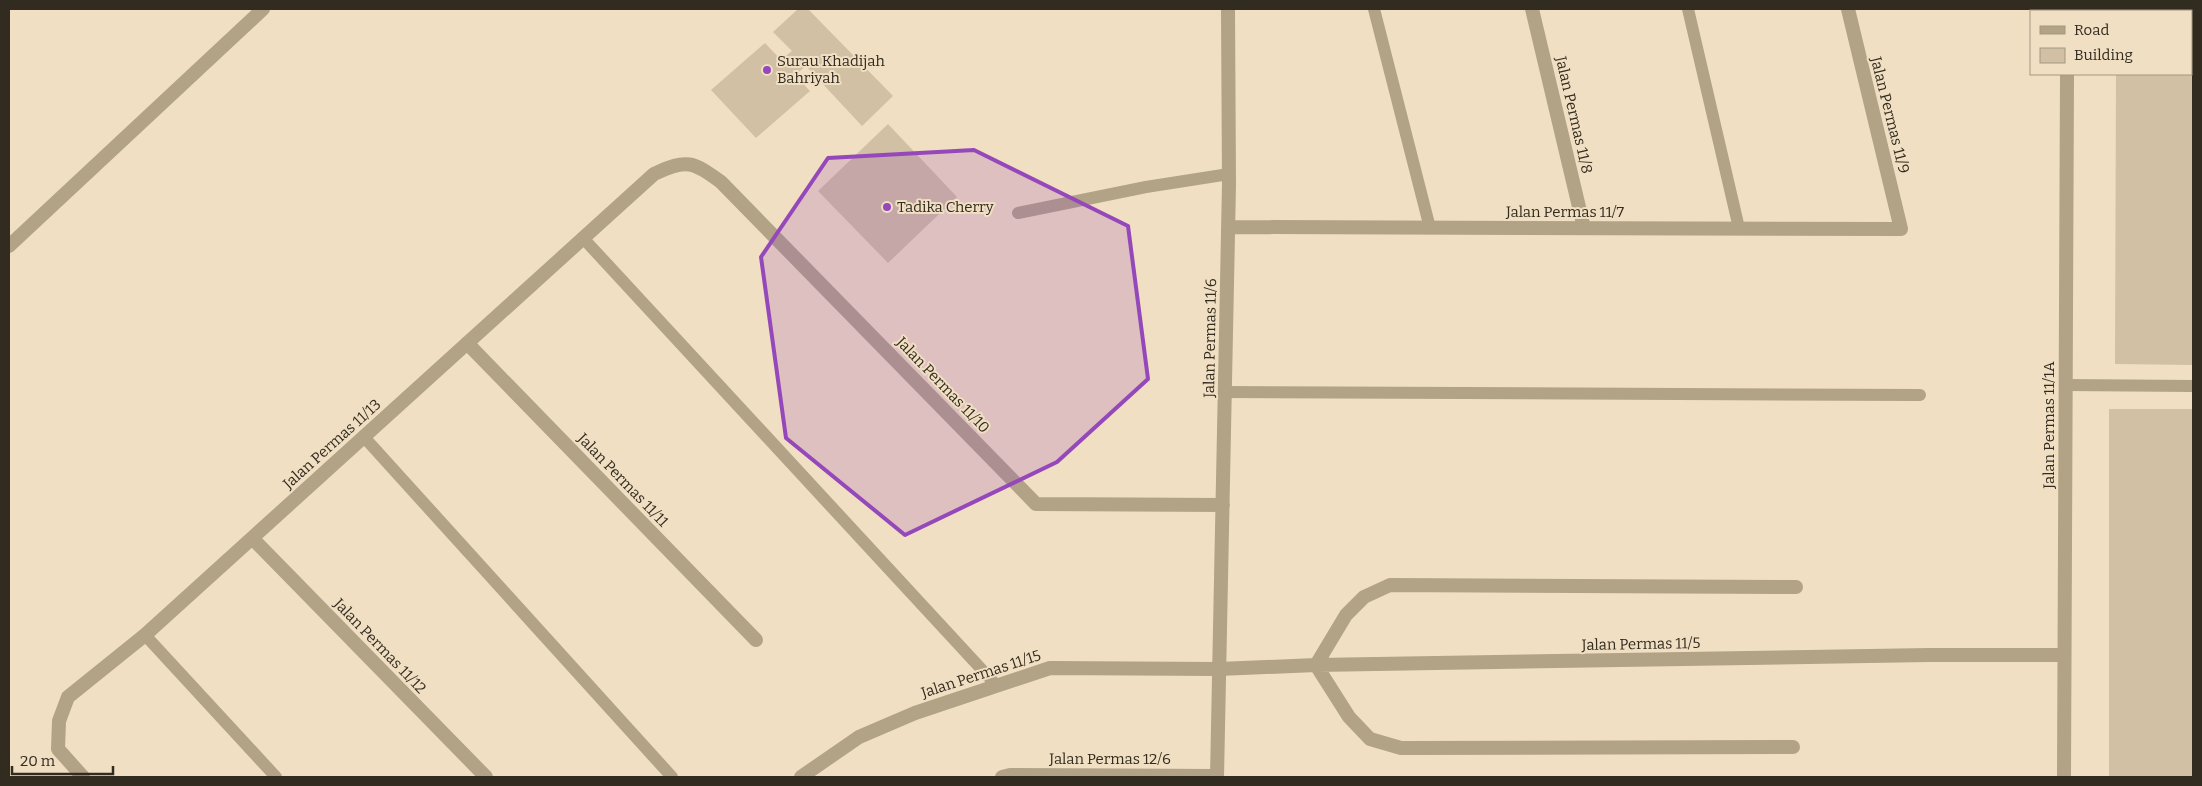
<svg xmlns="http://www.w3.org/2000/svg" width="2202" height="786" font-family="Bitter,serif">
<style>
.building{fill:#d1c0a4}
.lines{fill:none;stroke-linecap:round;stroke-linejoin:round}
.service{stroke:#b2a286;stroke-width:12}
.minor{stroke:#b2a286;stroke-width:14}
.marked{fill:#9548ba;fill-opacity:0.2;stroke:#9548ba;stroke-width:4;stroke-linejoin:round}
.poi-dot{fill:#9548ba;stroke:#f0dfc2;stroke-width:2}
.labels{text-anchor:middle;stroke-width:4;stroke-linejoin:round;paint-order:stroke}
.poi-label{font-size:15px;fill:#322b20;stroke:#f0dfc2;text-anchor:start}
.street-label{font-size:15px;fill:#322b20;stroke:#f0dfc2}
</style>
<rect width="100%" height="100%" fill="#f0dfc2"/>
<path class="building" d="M 798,9 L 808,9 L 893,96 L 862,126 L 806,66 L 795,75 L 810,91 L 756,138 L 711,90 L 765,43 L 781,60 L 792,51 L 773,32 Z
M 2137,9 L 2193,9 L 2193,365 L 2115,364 L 2116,74 L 2191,74 L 2191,11 L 2134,11 Z
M 888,124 L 957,197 L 888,263 L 818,191 Z
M 2109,409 L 2193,409 L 2193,777 L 2109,777 Z"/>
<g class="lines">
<path class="service" d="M 1374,9 L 1430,228
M 1688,9 L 1739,228
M 1018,213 L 1146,187 L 1229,174
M 583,238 L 997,686
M 2065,385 L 2193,386
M 1225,392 L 1920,395
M 364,437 L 672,777
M 145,635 L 276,777"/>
<path class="minor" d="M 1532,9 L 1584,228
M 2097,11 L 2099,9
M 1228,227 L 1901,229 L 1848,9
M 9,246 L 263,9
M 467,343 L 756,640
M 252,538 L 486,777
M 1316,665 L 1346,615 L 1364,597 L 1390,585 L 1796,587
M 1316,665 L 1349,717 L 1370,739 L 1401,748 L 1793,747
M 83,777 L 58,749 L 59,721 L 68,697 L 145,635 L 654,174 C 687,158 693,162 721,182 L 1036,504 L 1223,505
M 801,777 L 859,737 L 915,713 L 1050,668 L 1219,669 L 1316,665 L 1929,655 L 2064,655
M 1002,777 L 1010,775 L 1217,776
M 1217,777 L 1229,184 L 1228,9
M 2064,777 L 2067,74"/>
</g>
<path class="marked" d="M 974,150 L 1128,226 L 1148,379 L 1057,462 L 905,535 L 786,438 L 761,257 L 828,158 Z"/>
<g class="poi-dot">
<circle cx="767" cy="70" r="5"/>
<circle cx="887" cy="207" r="5"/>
</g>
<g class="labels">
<g class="poi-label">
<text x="777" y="66">Surau Khadijah<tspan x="777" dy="17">Bahriyah</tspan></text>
<text x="897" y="212">Tadika Cherry</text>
</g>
<g class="street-label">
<text transform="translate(1574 115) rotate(77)" y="5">Jalan Permas 11/8</text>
<text transform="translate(1890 115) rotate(76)" y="5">Jalan Permas 11/9</text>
<text x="1565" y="217">Jalan Permas 11/7</text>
<text transform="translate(1210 338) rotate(-89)" y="5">Jalan Permas 11/6</text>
<text transform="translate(943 385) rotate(46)" y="5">Jalan Permas 11/10</text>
<text transform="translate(2049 425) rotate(-90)" y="5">Jalan Permas 11/1A</text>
<text transform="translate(332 444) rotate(-42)" y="5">Jalan Permas 11/13</text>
<text transform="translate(623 480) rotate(46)" y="5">Jalan Permas 11/11</text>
<text transform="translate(1641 644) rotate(-1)" y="5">Jalan Permas 11/5</text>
<text transform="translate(380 646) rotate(46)" y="5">Jalan Permas 11/12</text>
<text transform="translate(981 674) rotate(-18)" y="5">Jalan Permas 11/15</text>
<text x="1110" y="764">Jalan Permas 12/6</text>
</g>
</g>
<rect width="2202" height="786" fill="none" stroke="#322b20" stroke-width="20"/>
<rect x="2030" y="10" width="162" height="65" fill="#f0dfc2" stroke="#a49781"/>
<rect x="2040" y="26" width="25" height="8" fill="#b2a286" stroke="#a49781"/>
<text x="2074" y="35" font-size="15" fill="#322b20">Road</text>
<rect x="2040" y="48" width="25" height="15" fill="#d1c0a4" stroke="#a49781"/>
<text x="2074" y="60" font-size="15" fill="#322b20">Building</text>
<path d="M12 766v8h101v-8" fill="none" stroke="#322b20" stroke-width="2.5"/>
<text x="20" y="766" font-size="15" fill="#322b20" stroke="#f0dfc2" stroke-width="4" paint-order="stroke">20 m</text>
</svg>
